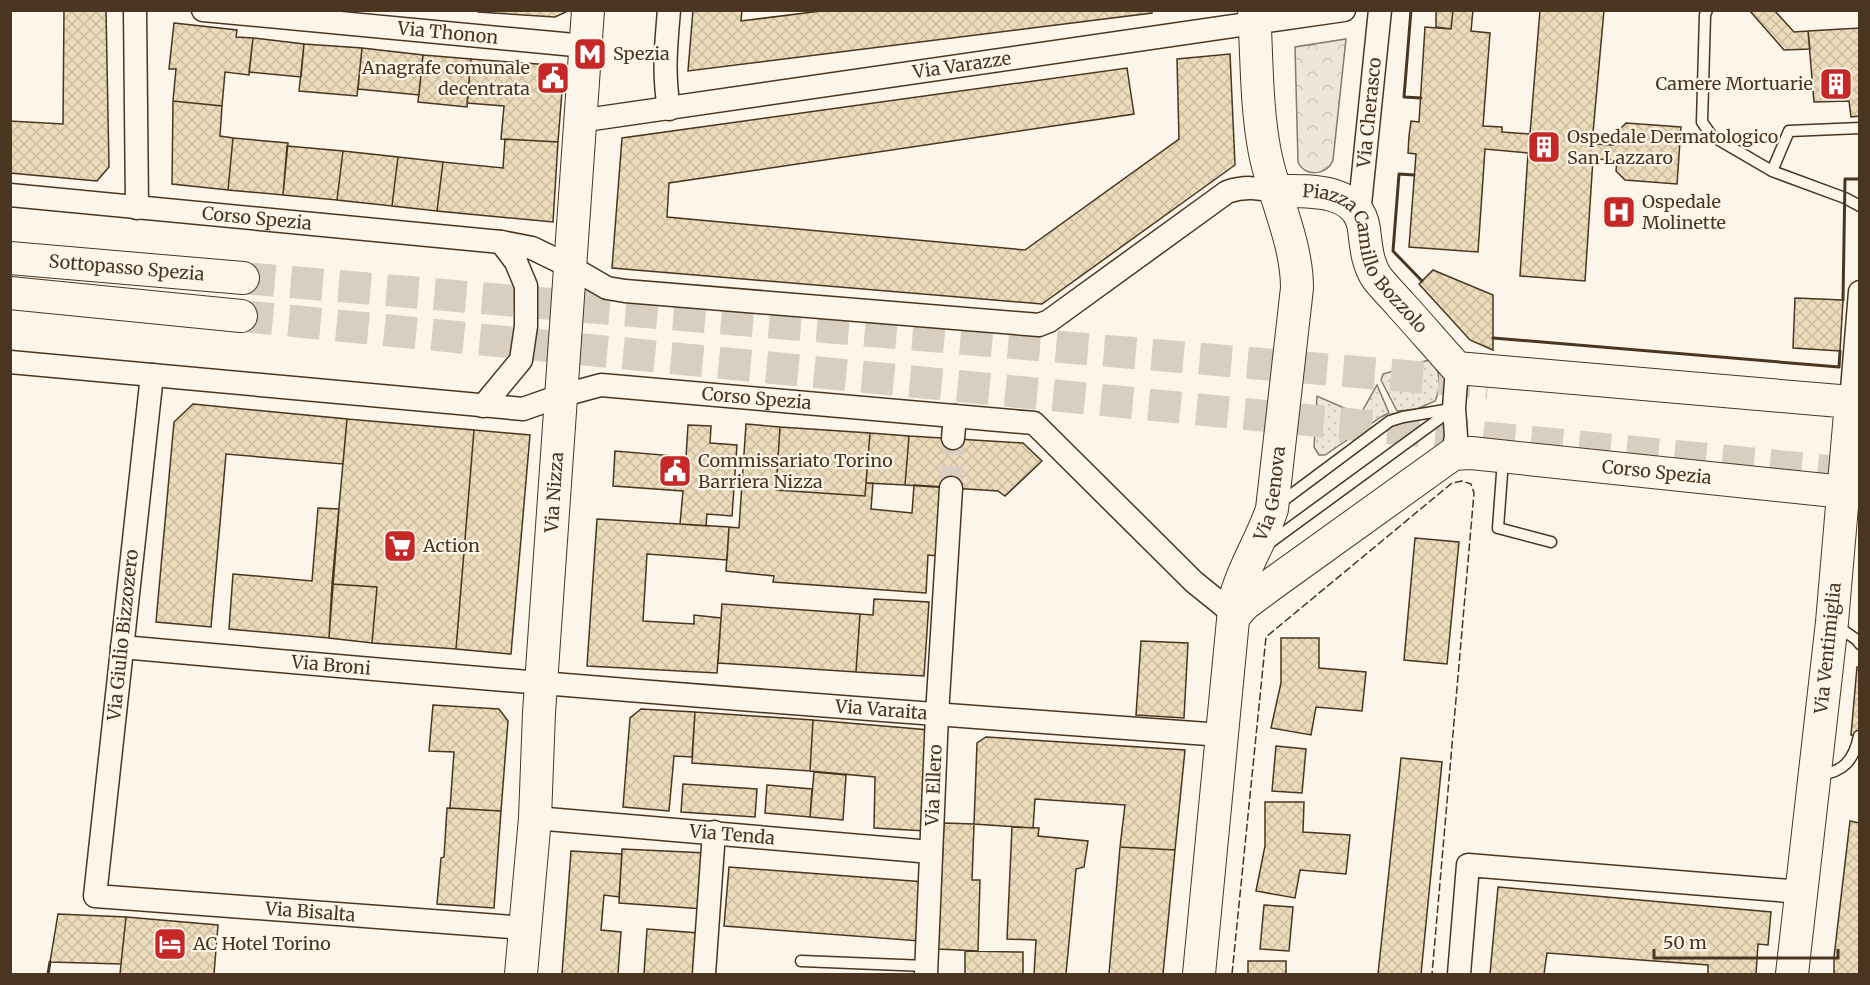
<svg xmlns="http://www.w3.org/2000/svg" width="1870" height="985" font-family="Merriweather,serif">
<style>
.grass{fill:url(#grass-dots);stroke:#887966;stroke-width:1.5}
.park{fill:url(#park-crowns);stroke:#887966;stroke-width:1.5}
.building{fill:url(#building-cross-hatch);stroke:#4a3520;stroke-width:1.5}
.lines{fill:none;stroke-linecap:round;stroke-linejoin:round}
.street-tunnel{stroke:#d8cfc1;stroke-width:22;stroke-dasharray:22 11;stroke-linecap:butt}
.secondary-tunnel{stroke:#d8cfc1;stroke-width:32;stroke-dasharray:32 16;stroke-linecap:butt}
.lane-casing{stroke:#4a3520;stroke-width:13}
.street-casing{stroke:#4a3520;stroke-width:25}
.secondary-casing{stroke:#4a3520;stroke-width:34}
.lane{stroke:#fbf6e9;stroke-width:10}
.street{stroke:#fbf6e9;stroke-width:22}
.secondary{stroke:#fbf6e9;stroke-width:32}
.fence{stroke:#4a3520;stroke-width:1.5;stroke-dasharray:8 3;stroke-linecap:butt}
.wall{stroke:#4a3520;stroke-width:3}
.labels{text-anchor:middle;stroke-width:4.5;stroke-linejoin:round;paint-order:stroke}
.street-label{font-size:18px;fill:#4a3520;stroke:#fbf6e9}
.poi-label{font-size:18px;fill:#4a3520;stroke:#fbf6e9;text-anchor:start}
</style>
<defs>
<pattern id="grass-dots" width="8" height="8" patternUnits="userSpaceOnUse" patternTransform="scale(1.5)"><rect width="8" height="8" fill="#ede6d9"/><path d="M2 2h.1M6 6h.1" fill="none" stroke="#cdc6ba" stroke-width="1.8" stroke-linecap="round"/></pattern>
<pattern id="park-crowns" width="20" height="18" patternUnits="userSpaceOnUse" patternTransform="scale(1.5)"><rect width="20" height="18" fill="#ede6d9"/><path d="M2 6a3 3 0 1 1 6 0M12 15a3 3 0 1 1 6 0" fill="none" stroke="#cdc6ba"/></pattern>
<pattern id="building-cross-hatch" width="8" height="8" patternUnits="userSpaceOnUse" patternTransform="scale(1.5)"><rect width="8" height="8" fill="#ecdcbc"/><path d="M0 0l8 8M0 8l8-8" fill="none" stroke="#ccbda1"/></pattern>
</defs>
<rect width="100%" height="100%" fill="#fbf6e9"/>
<path class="grass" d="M 1432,359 C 1440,371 1442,387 1435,401 L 1417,409 L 1397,411 L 1381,380 L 1383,374 Z
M 1377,385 L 1389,413 L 1381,417 L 1325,455 L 1319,455 L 1314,447 L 1317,396 L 1360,415 Z"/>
<path class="park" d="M 1346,39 L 1333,160 C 1328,175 1305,178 1298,162 L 1295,47 Z"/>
<path class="building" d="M 64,10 L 106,10 L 109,167 L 97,181 L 10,173 L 10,121 L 63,124 Z
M 478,10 L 570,10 L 555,17 L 478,12 Z
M 693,10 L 742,10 L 741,21 L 829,10 L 1152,10 L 1152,13 L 688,71 Z
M 1436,10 L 1453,10 L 1451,29 L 1436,27 Z
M 1453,10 L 1473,10 L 1471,31 L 1490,33 L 1483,126 L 1502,127 L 1502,132 L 1530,134 L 1540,10 L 1604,10 L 1592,144 L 1614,145 L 1615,134 L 1626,123 L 1681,127 L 1677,184 L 1625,180 L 1616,171 L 1617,160 L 1593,159 L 1585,281 L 1520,276 L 1528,153 L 1485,149 L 1478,252 L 1409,247 L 1416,154 L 1408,153 L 1409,136 L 1411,121 L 1419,122 L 1425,27 L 1451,29 Z
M 1749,10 L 1774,10 L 1794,32 L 1808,31 L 1810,49 L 1784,50 Z
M 174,23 L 237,30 L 236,37 L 253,38 L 249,75 L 225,72 L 222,106 L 173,101 L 176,69 L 169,69 Z
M 1860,28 L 1860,116 L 1851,117 L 1849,101 L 1814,102 L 1808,31 Z
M 253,38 L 304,44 L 301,77 L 249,72 Z
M 304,44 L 362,48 L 357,96 L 299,91 Z
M 362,48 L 423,55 L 419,95 L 358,89 Z
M 1230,54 L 1235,165 L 1042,304 L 612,268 L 622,138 L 1127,68 L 1134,114 L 669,183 L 667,217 L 1025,250 L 1179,139 L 1177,59 Z
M 423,55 L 471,59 L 467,107 L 418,102 Z
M 471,59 L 564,66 L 558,142 L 501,139 L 504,106 L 467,103 Z
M 173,101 L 222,106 L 220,136 L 233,138 L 228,190 L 172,184 Z
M 233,138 L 288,143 L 283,195 L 228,190 Z
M 505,139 L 558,142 L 553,222 L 437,211 L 443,162 L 503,168 Z
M 287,146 L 343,151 L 337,200 L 283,195 Z
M 343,151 L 398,157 L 392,206 L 337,200 Z
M 398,157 L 443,162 L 437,211 L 392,206 Z
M 1433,270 L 1493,295 L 1493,350 L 1470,340 L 1419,284 Z
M 1795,298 L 1843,300 L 1840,351 L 1793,348 Z
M 193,404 L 347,419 L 343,464 L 226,454 L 211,627 L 156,622 L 174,422 Z
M 347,419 L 474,430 L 456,649 L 372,643 L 377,587 L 332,584 Z
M 746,424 L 780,427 L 776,490 L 865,496 L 866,483 L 873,483 L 871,509 L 912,513 L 914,485 L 946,487 L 939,556 L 928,555 L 926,593 L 773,582 L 774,576 L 726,571 L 729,527 L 739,528 Z
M 688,425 L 711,426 L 710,443 L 737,445 L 732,516 L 707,514 L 706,526 L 680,524 L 683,491 L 613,486 L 615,451 L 686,457 Z
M 780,427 L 870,433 L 865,496 L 776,490 Z
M 474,430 L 530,435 L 511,654 L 456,649 Z
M 870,433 L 909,436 L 905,485 L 866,483 Z
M 909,436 L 1023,443 L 1042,461 L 1005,496 L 998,491 L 905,485 Z
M 318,508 L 339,509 L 329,638 L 229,629 L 233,574 L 312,581 Z
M 597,519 L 729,527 L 727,560 L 647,554 L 643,621 L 694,624 L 694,615 L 721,618 L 717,673 L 587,666 Z
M 1415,538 L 1459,542 L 1447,664 L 1404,660 Z
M 332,584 L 377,587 L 372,643 L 329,638 Z
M 874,599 L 929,602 L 924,676 L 856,672 L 860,614 L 873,615 Z
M 722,604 L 860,614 L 856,672 L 718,663 Z
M 1281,638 L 1319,638 L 1319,668 L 1366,672 L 1362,711 L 1316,707 L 1311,735 L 1271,728 L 1281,683 Z
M 1141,641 L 1188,643 L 1184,718 L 1136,715 Z
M 1857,667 L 1860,667 L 1860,736 L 1851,735 Z
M 433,705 L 499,709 L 508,721 L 501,811 L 450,808 L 454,752 L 429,751 Z
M 641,709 L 695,712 L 692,757 L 674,756 L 669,811 L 623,807 L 630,718 Z
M 695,712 L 813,720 L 810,771 L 692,763 Z
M 813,720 L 930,730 L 926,831 L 874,828 L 875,777 L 810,771 Z
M 986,737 L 1185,750 L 1175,850 L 1120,847 L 1125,805 L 1035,799 L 1033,828 L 974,824 L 977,743 Z
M 1276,746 L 1306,749 L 1302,793 L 1272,791 Z
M 1401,758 L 1442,762 L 1421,974 L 1378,974 Z
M 814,772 L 846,775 L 843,820 L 810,817 Z
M 683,784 L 757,789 L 755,817 L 681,812 Z
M 767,785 L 812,789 L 810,817 L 765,813 Z
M 1265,802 L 1304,802 L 1303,832 L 1350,835 L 1346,874 L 1300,870 L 1295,898 L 1256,891 L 1265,846 Z
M 447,808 L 501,811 L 494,908 L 437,904 L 441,858 L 444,857 Z
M 1850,821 L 1860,823 L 1860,974 L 1834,974 L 1834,957 Z
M 944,823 L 974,824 L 972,880 L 980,880 L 978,951 L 938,949 Z
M 1012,827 L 1039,828 L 1038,836 L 1088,841 L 1084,867 L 1076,869 L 1066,974 L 1034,974 L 1036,940 L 1007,939 Z
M 1120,847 L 1175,850 L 1163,974 L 1109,974 Z
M 622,849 L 707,853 L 704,909 L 619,903 Z
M 571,851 L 622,854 L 619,897 L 604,895 L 601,930 L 621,932 L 618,974 L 562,974 Z
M 729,867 L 925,882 L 920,941 L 724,926 Z
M 1498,887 L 1771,912 L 1768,945 L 1758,944 L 1756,974 L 1708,974 L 1708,965 L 1547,953 L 1544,974 L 1490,974 Z
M 1264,905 L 1293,907 L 1289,951 L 1260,949 Z
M 58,914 L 126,917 L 121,964 L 50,962 Z
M 126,917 L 218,925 L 214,974 L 120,974 Z
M 647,929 L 699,933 L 696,974 L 644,974 Z
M 965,951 L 1023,952 L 1023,974 L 965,974 Z
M 1248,961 L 1286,961 L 1286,974 L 1248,974 Z"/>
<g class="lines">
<path class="street-tunnel" d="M 951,488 L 953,438"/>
<path class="secondary-tunnel" d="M 243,278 L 1488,383
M 241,316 L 1860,474"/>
<g class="lane-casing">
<path id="lane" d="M 1707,10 L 1705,15 L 1702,122 L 1712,136 L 1772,171
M 1860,128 L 1789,131 L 1772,171 L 1845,198 L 1860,206
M 1503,460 L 1498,528 L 1551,542
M 1280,503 L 1390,421 L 1403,417 L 1451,409
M 1268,544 L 1454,408
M 1837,626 L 1857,640 L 1860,644
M 1818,775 C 1843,773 1854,760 1859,736
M 801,961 L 926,966"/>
</g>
<g class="street-casing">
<g id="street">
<path d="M 135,10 L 137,208"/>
<path id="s1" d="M 203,10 L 585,46"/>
<path d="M 669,10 C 666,46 663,73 669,109"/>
<path id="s2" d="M 579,121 L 1344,10"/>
<path id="s3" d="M 10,195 L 501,242 L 532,248 L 569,266 L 607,288 L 625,291 L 1039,325 L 1049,321 L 1227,192 C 1244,186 1257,188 1275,191"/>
<path id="s4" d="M 1359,214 L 1380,10"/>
<path d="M 1860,292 L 1851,402 L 1860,403"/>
<path id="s5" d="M 10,362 L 523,409 L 560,396 L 601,385 L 1034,423 L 1194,582 L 1235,615"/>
<path id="s6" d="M 152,375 L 95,896 L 525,928"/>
<path d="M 483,406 L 521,360 L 526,326 L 526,286 L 516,262 L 501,242"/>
<path d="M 953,438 L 955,416"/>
<path d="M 1453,454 L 1456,436 L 1454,408 L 1457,368"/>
<path id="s7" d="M 122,647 C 488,680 855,709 1222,735"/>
<path id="s8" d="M 535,818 L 931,852"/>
<path d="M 704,974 L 714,832"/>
<path id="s9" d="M 926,974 L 937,715 L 951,488"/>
<path d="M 1459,974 L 1468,865 L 1801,892"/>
</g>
</g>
<g class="secondary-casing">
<g id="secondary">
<path id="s10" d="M 1275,191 C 1306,191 1358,187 1364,229 C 1366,245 1367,264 1377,278 C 1384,287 1393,296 1401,305 C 1420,326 1438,347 1457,368 L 1851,402 L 1832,622 L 1792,974"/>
<path id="s11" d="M 10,258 L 243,278"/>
<path d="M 10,293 L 241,316"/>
<path id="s12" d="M 1235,615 L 1245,604 L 1272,584 L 1453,454 L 1471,453 L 1844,492"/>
<path id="s13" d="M 521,974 L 535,818 L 539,713 L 588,10"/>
<path id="s14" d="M 1199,974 L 1235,599 C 1243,567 1262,540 1272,509 L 1297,288 C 1297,242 1274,198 1265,153 C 1256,107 1257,58 1254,10"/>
</g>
</g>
<use href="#lane" class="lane"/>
<use href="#street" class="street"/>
<use href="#secondary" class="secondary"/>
<path class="fence" d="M 1232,974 L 1266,637 L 1452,483 L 1462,481 L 1471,484 L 1474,493 L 1432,974"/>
<path class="wall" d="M 1411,10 L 1404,97 L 1421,98
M 1414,175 L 1399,174 L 1393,251 L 1422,281
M 1843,300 L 1845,179 L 1860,179
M 1493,338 L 1839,367 L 1840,351
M 48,974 L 50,962"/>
</g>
<defs>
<g id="metro-square" transform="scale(1.725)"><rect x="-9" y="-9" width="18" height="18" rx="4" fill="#c62828" stroke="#fbf6e9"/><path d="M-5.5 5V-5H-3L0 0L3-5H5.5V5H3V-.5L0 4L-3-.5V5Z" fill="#fff"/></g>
<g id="civic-square" transform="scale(1.725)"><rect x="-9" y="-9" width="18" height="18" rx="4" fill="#c62828" stroke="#fbf6e9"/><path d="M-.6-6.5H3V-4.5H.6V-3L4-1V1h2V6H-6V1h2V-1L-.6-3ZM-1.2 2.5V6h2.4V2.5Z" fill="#fff"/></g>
<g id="building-square" transform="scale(1.725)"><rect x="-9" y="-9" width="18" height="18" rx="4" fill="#c62828" stroke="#fbf6e9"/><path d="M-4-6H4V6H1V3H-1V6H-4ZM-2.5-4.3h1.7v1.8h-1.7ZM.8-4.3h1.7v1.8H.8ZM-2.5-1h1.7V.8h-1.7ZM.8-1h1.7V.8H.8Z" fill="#fff"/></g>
<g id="hospital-square" transform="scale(1.725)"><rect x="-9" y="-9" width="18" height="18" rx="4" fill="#c62828" stroke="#fbf6e9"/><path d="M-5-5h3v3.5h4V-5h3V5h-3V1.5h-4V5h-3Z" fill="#fff"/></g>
<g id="supermarket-square" transform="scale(1.725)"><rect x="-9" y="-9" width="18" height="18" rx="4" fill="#c62828" stroke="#fbf6e9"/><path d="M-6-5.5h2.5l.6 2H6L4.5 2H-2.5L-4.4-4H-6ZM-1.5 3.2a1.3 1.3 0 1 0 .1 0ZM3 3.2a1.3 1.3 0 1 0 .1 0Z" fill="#fff"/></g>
<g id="hotel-square" transform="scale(1.725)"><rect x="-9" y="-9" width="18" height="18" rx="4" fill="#c62828" stroke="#fbf6e9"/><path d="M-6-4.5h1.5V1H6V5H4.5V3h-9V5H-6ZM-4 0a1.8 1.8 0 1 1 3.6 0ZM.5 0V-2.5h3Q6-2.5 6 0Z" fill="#fff"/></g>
</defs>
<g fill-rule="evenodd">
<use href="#metro-square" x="590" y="54"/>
<use href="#civic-square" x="553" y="78"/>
<use href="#building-square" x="1836" y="84"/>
<use href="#building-square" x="1544" y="147"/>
<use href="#hospital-square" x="1619" y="212"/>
<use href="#civic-square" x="675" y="471"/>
<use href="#supermarket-square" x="400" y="546"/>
<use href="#hotel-square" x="170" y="944"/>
</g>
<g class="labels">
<g class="street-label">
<text dy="6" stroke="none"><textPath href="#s1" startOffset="246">Via Thonon</textPath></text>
<text dy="6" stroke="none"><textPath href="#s2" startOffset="387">Via Varazze</textPath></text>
<text dy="6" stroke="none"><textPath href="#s4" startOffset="102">Via Cherasco</textPath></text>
<text dy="6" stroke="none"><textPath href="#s3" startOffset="248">Corso Spezia</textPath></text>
<text dy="6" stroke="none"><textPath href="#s10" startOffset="128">Piazza Camillo Bozzolo</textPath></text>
<text dy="6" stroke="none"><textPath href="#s11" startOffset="117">Sottopasso Spezia</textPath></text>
<text dy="6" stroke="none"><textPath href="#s5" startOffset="753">Corso Spezia</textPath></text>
<text dy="6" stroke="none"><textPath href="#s12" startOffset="476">Corso Spezia</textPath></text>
<text dy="6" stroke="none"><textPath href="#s13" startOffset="483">Via Nizza</textPath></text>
<text dy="6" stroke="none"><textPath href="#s14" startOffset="489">Via Genova</textPath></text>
<text transform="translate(123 635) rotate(-84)" y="6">Via Giulio Bizzozero</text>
<text transform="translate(1828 648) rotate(-84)" y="6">Via Ventimiglia</text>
<text dy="6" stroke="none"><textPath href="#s7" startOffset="210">Via Broni</textPath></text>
<text dy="6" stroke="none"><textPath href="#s7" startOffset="762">Via Varaita</textPath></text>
<text dy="6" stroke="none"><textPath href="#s9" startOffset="189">Via Ellero</textPath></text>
<text dy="6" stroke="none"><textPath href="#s8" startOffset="198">Via Tenda</textPath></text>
<text dy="6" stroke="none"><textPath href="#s6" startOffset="740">Via Bisalta</textPath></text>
</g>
<g class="poi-label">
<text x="613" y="60">Spezia</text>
<text x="530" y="74" text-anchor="end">Anagrafe comunale<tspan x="530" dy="21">decentrata</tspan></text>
<text x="1813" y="90" text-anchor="end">Camere Mortuarie</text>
<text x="1567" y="143">Ospedale Dermatologico<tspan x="1567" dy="21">San Lazzaro</tspan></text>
<text x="1642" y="208">Ospedale<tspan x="1642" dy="21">Molinette</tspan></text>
<text x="698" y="467">Commissariato Torino<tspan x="698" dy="21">Barriera Nizza</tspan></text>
<text x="423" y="552">Action</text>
<text x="193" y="950">AC Hotel Torino</text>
</g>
</g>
<rect width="1870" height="985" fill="none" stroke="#4a3520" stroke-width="24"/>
<path d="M1654 949v9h184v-9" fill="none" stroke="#4a3520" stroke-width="3"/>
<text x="1663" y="949" font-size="18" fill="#4a3520" stroke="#fbf6e9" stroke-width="4.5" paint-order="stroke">50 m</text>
</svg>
